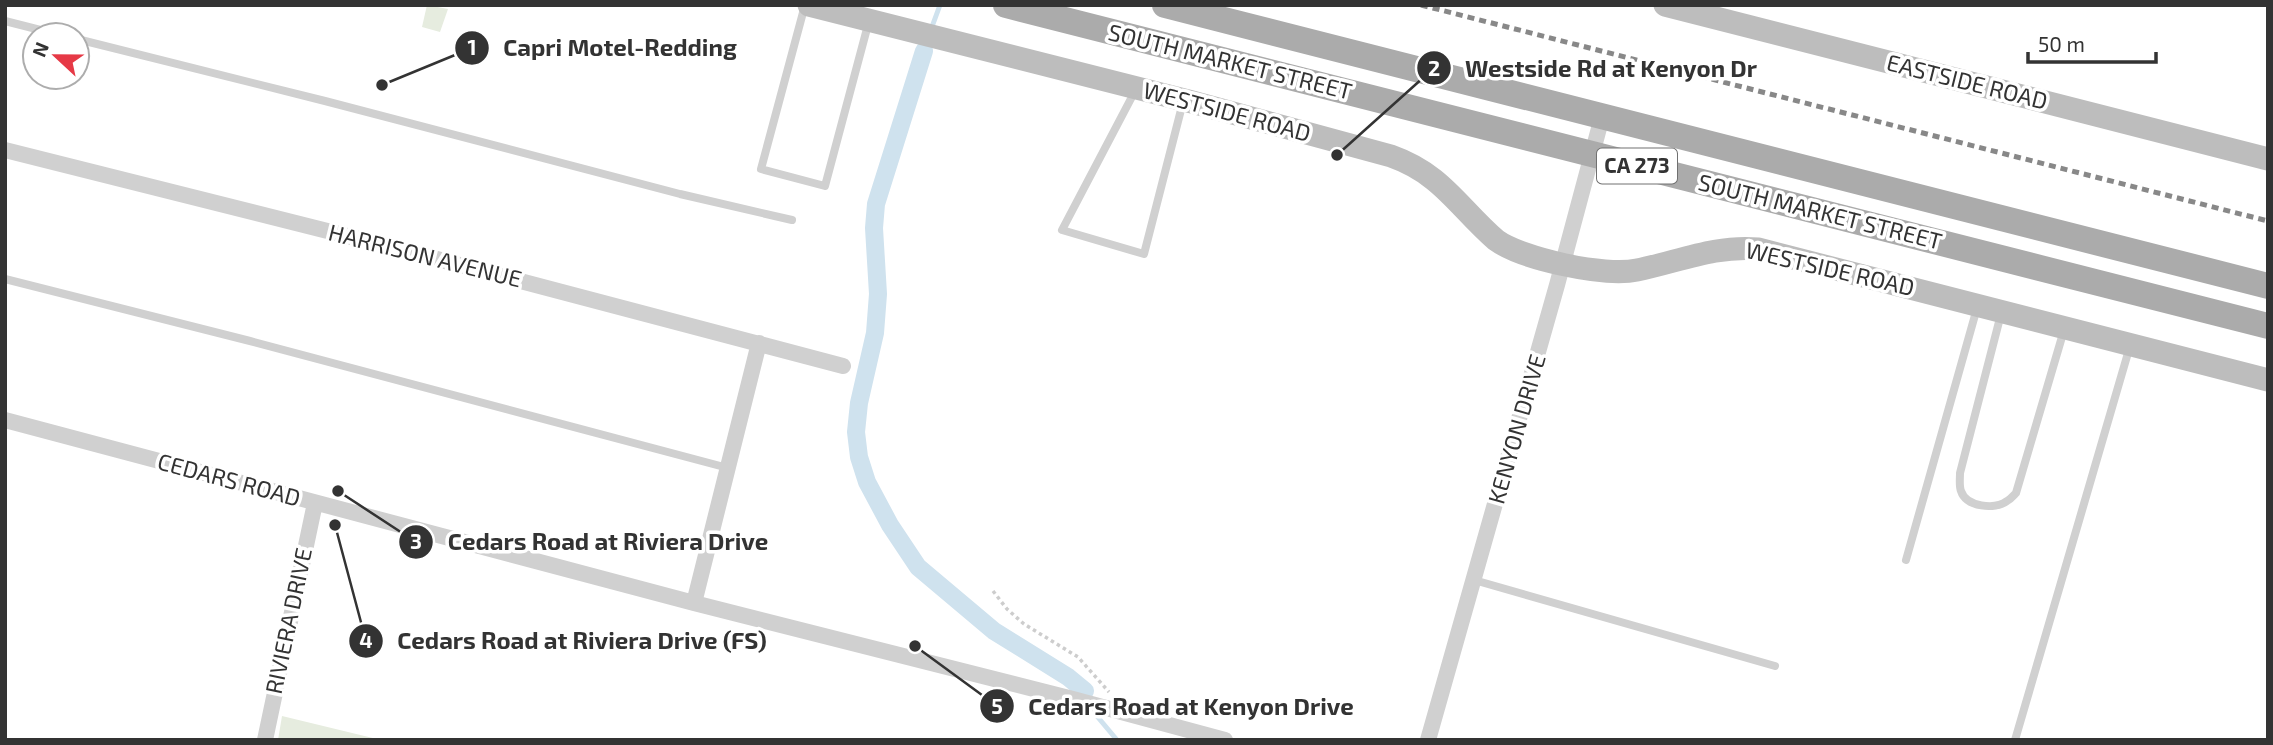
<svg xmlns="http://www.w3.org/2000/svg" width="2273" height="745" font-family="'Exo 2',sans-serif">
<style>
.green{fill:#e6ecdf}
.lines{fill:none;stroke-linecap:round;stroke-linejoin:round}
.stream{stroke:#cfe2ee;stroke-width:5}
.canal{stroke:#cfe2ee;stroke-width:18}
.path{stroke:#cdcdcd;stroke-width:3.5;stroke-dasharray:3.5 3.5;stroke-linecap:butt}
.lane{stroke:#d0d0d0;stroke-width:8}
.street{stroke:#d0d0d0;stroke-width:16}
.secondary{stroke:#bdbdbd;stroke-width:23}
.primary{stroke:#ababab;stroke-width:26}
.rail{stroke:#888;stroke-width:5;stroke-dasharray:7 5;stroke-linecap:butt}
.labels{text-anchor:middle;stroke-width:7;stroke-linejoin:round;paint-order:stroke}
.shield{fill:#fff;stroke:#707070;stroke-width:2}
.shield-label{font-size:21px;font-weight:bold;fill:#333}
.street-label{font-size:23px;fill:#333;stroke:#fff}
.leader{fill:none;stroke:#333;stroke-width:2.5}
.callout-dot{fill:#333;stroke:#fff;stroke-width:2.5}
.mark-label{font-size:21px;text-anchor:middle;font-weight:bold;fill:#fff}
.callout-label{font-size:24px;text-anchor:middle;font-weight:bold;fill:#333;stroke:#fff;stroke-width:7;stroke-linejoin:round;paint-order:stroke}
</style>
<rect width="100%" height="100%" fill="#fff"/>
<path class="green" d="M 427,5 L 448,9 L 440,32 L 422,27 Z
M 282,716 L 381,740 L 278,740 Z"/>
<g class="lines">
<path class="stream" d="M 933,24 L 940,5
M 1096,715 L 1117,740"/>
<path class="canal" d="M 924,51 L 876,204 L 874,228 L 878,294 L 875,333 L 859,403 L 856,432 L 859,457 L 867,482 L 890,525 L 918,567 L 994,631 L 1068,677 L 1085,691"/>
<path class="path" d="M 993,591 L 1007,609 L 1024,624 L 1078,657 L 1109,692"/>
<path class="lane" d="M 805,5 L 761,169 L 825,186 L 869,21
M 5,21 L 60,35
M 77,39 L 325,101 L 680,194 L 792,220
M 1135,91 L 1062,230 L 1144,254 L 1183,102
M 5,279 L 250,341 L 728,468
M 2001,314 L 1960,473 C 1960,479 1959,486 1961,491 C 1966,507 1995,510 2007,501 C 2011,499 2013,496 2016,493 L 2064,330
M 1906,560 L 1977,308
M 1474,580 L 1775,666
M 2015,740 L 2130,346"/>
<path class="street" d="M 5,150 L 403,250 L 843,366
M 5,420 L 694,603 L 1073,699 L 1225,740
M 694,603 L 759,343
M 265,740 L 315,503
M 1428,740 L 1557,285 L 1602,117"/>
<path class="secondary" d="M 809,5 L 1192,102 L 1391,156 C 1442,174 1458,207 1496,240 C 1522,259 1605,277 1637,270 C 1677,262 1716,245 1758,249 L 2268,380
M 1665,5 L 2268,159"/>
<path class="primary" d="M 1006,5 L 2268,326
M 1165,5 L 2268,286"/>
<path class="rail" d="M 1421,5 L 2268,221"/>
</g>
<g class="labels">
<rect class="shield" x="1597" y="148.5" width="80" height="35" rx="5"/>
<g class="shield-label">
<text x="1637" y="173">CA 273</text>
</g>
<g class="street-label">
<text transform="translate(1230 62) rotate(14)" y="8">SOUTH MARKET STREET</text>
<text transform="translate(1967 82) rotate(14)" y="8">EASTSIDE ROAD</text>
<text transform="translate(1227 112) rotate(15)" y="8">WESTSIDE ROAD</text>
<text transform="translate(1820 212) rotate(14)" y="8">SOUTH MARKET STREET</text>
<text transform="translate(425 256) rotate(14)" y="8">HARRISON AVENUE</text>
<text transform="translate(1830 269) rotate(13)" y="8">WESTSIDE ROAD</text>
<text transform="translate(1517 429) rotate(-74)" y="8">KENYON DRIVE</text>
<text transform="translate(229 480) rotate(15)" y="8">CEDARS ROAD</text>
<text transform="translate(289 621) rotate(-78)" y="8">RIVIERA DRIVE</text>
</g>
</g>
<path class="leader" d="M382 85L472 48M1337 155L1434 68M338 491L416 542M335 525L366 641M915 646L997 706"/>
<g class="callout-dot">
<circle cx="382" cy="85" r="7"/>
<circle cx="1337" cy="155" r="7"/>
<circle cx="338" cy="491" r="7"/>
<circle cx="335" cy="525" r="7"/>
<circle cx="915" cy="646" r="7"/>
<circle cx="472" cy="48" r="18"/>
<circle cx="1434" cy="68" r="18"/>
<circle cx="416" cy="542" r="18"/>
<circle cx="366" cy="641" r="18"/>
<circle cx="997" cy="706" r="18"/>
</g>
<g class="mark-label">
<text x="472" y="55">1</text>
<text x="1434" y="76">2</text>
<text x="416" y="549">3</text>
<text x="366" y="648">4</text>
<text x="997" y="714">5</text>
</g>
<g class="callout-label">
<text x="620" y="56">Capri Motel-Redding</text>
<text x="1611" y="77">Westside Rd at Kenyon Dr</text>
<text x="608" y="550">Cedars Road at Riviera Drive</text>
<text x="582" y="649">Cedars Road at Riviera Drive (FS)</text>
<text x="1191" y="715">Cedars Road at Kenyon Drive</text>
</g>
<rect width="2273" height="745" fill="none" stroke="#333333" stroke-width="14"/>
<g transform="translate(56 56) rotate(292)"><circle r="33" fill="#ffffff" stroke="#adadad" stroke-width="2"/>
<path d="M0-5L12 26L0 18L-12 26Z" fill="#e63946"/>
<text y="-10" font-size="19" font-weight="bold" text-anchor="middle" fill="#333333">N</text>
</g>
<path d="M2028 52v10h128v-10" fill="none" stroke="#333333" stroke-width="3.5"/>
<text x="2038" y="52" font-size="21" fill="#333333" stroke="#ffffff" stroke-width="5" paint-order="stroke">50 m</text>
</svg>
